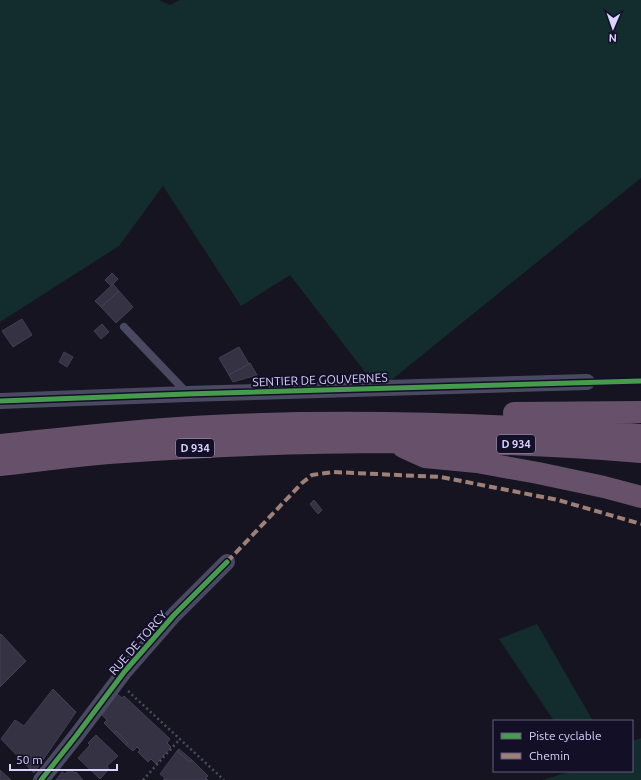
<svg xmlns="http://www.w3.org/2000/svg" width="641" height="780" font-family="Ubuntu,sans-serif">
<style>
.green{fill:#132c2d}
.building{fill:#343243;stroke:#433f54}
.lines{fill:none;stroke-linecap:round;stroke-linejoin:round}
.path{stroke:#44505f;stroke-width:2.5;stroke-dasharray:2 3;stroke-linecap:butt}
.lane{stroke:#4a4962;stroke-width:8}
.street{stroke:#4a4962;stroke-width:16}
.highway{stroke:#67516a;stroke-width:22}
.quiet{stroke:#9e8076;stroke-width:4;stroke-dasharray:8 4;stroke-linecap:butt}
.cycleway-casing{stroke:#130f26;stroke-width:8}
.cycleway{stroke:#469c4c;stroke-width:5}
.labels{text-anchor:middle;stroke-width:4;stroke-linejoin:round;paint-order:stroke}
.shield{fill:#130f26;stroke:#9e99be;stroke-width:1}
.shield-label{font-size:11px;font-weight:bold;fill:#d9d4ff}
.street-label{font-size:12px;fill:#d9d4ff;stroke:#130f26}
</style>
<rect width="100%" height="100%" fill="#161421"/>
<path class="green" d="M 0,0 L 159,0 L 170,5 L 180,0 L 641,0 L 641,178 L 389,382 L 372,381 L 290,275 L 241,306 L 163,186 L 119,246 L 0,322 Z
M 537,624 L 593,721 L 554,721 L 499,639 Z
M 641,738 L 641,780 L 542,780 L 573,771 L 632,771 L 632,741 Z"/>
<path class="building" d="M 112,273 L 118,279 L 111,286 L 105,280 Z
M 113,284 L 119,291 L 101,307 L 95,301 Z
M 119,291 L 133,307 L 116,323 L 101,307 Z
M 22,319 L 32,335 L 13,347 L 2,331 Z
M 102,324 L 109,332 L 101,339 L 94,331 Z
M 239,347 L 249,364 L 229,375 L 219,358 Z
M 64,352 L 73,357 L 67,367 L 59,362 Z
M 250,363 L 257,375 L 233,382 L 229,375 Z
M 314,500 L 322,510 L 318,514 L 310,504 Z
M 1,634 L 26,661 L 0,687 L 0,635 Z
M 53,689 L 76,712 L 34,773 L 1,739 L 15,720 L 24,726 Z
M 117,694 L 122,698 L 124,696 L 170,739 L 167,743 L 171,747 L 156,764 L 151,759 L 148,762 L 138,752 L 140,750 L 137,747 L 133,751 L 126,745 L 128,743 L 116,731 L 114,733 L 104,723 L 107,720 L 102,715 Z
M 116,731 L 128,743 L 126,745 L 114,733 Z
M 96,735 L 118,756 L 107,766 L 109,769 L 100,779 L 78,758 L 90,745 L 88,743 Z
M 179,749 L 192,760 L 190,762 L 177,751 Z
M 177,751 L 190,762 L 192,760 L 208,776 L 206,778 L 208,780 L 163,780 L 165,778 L 160,774 Z
M 70,769 L 75,773 L 76,772 L 83,780 L 56,780 L 62,772 L 65,774 Z
M 0,770 L 11,780 L 0,780 Z"/>
<g class="lines">
<path class="path" d="M 128,691 L 224,780
M 143,780 L 180,739"/>
<path class="lane" d="M 124,327 L 187,393"/>
<path class="street" d="M 0,401 L 187,394 L 587,382
M 41,780 L 76,736 L 125,671 L 174,615 L 227,562"/>
<path class="highway" d="M 514,413 L 641,412
M 0,445 C 70,438 141,429 212,426 C 355,419 499,424 641,435
M 403,447 L 425,457 L 477,462 L 538,473 L 604,487 L 641,497
M 0,465 C 36,461 73,456 109,453 C 286,440 464,437 641,452"/>
<path class="quiet" d="M 227,562 L 302,483 L 312,475 L 333,472 L 441,477 L 558,500 L 641,524"/>
<g class="cycleway-casing">
<path id="cycleway" d="M 0,401 L 187,394 L 641,381
M 41,780 L 76,736 L 125,671 L 174,615 L 227,562"/>
</g>
<use href="#cycleway" class="cycleway"/>
</g>
<g class="labels">
<g class="shield">
<rect x="497" y="435" width="38" height="18" rx="3"/>
<rect x="176" y="439" width="38" height="18" rx="3"/>
</g>
<g class="shield-label">
<text x="516" y="448">D 934</text>
<text x="195" y="452">D 934</text>
</g>
<g class="street-label">
<text transform="translate(320 380) rotate(-2)" y="4">SENTIER DE GOUVERNES</text>
<text transform="translate(138 643) rotate(-49)" y="4">RUE DE TORCY</text>
</g>
</g>
<rect x="493" y="720" width="140" height="52" fill="#130f26" stroke="#625e7d"/>
<rect x="501" y="733" width="20" height="6" fill="#469c4c" stroke="#625e7d"/>
<text x="529" y="740" font-size="12" fill="#d9d4ff">Piste cyclable</text>
<rect x="501" y="753" width="20" height="6" fill="#9e8076" stroke="#625e7d"/>
<text x="529" y="760" font-size="12" fill="#d9d4ff">Chemin</text>
<g transform="translate(613 28) rotate(182)" stroke="#130f26" stroke-width="3" paint-order="stroke">
<path d="M0-3L7 15L0 10L-7 15Z" fill="#d9d4ff"/>
<text y="-6" font-size="11" font-weight="bold" text-anchor="middle" fill="#d9d4ff">N</text>
</g>
<path d="M10 764v6h107v-6" fill="none" stroke="#d9d4ff" stroke-width="2"/>
<text x="16" y="764" font-size="12" fill="#d9d4ff" stroke="#130f26" stroke-width="3" paint-order="stroke">50 m</text>
</svg>
